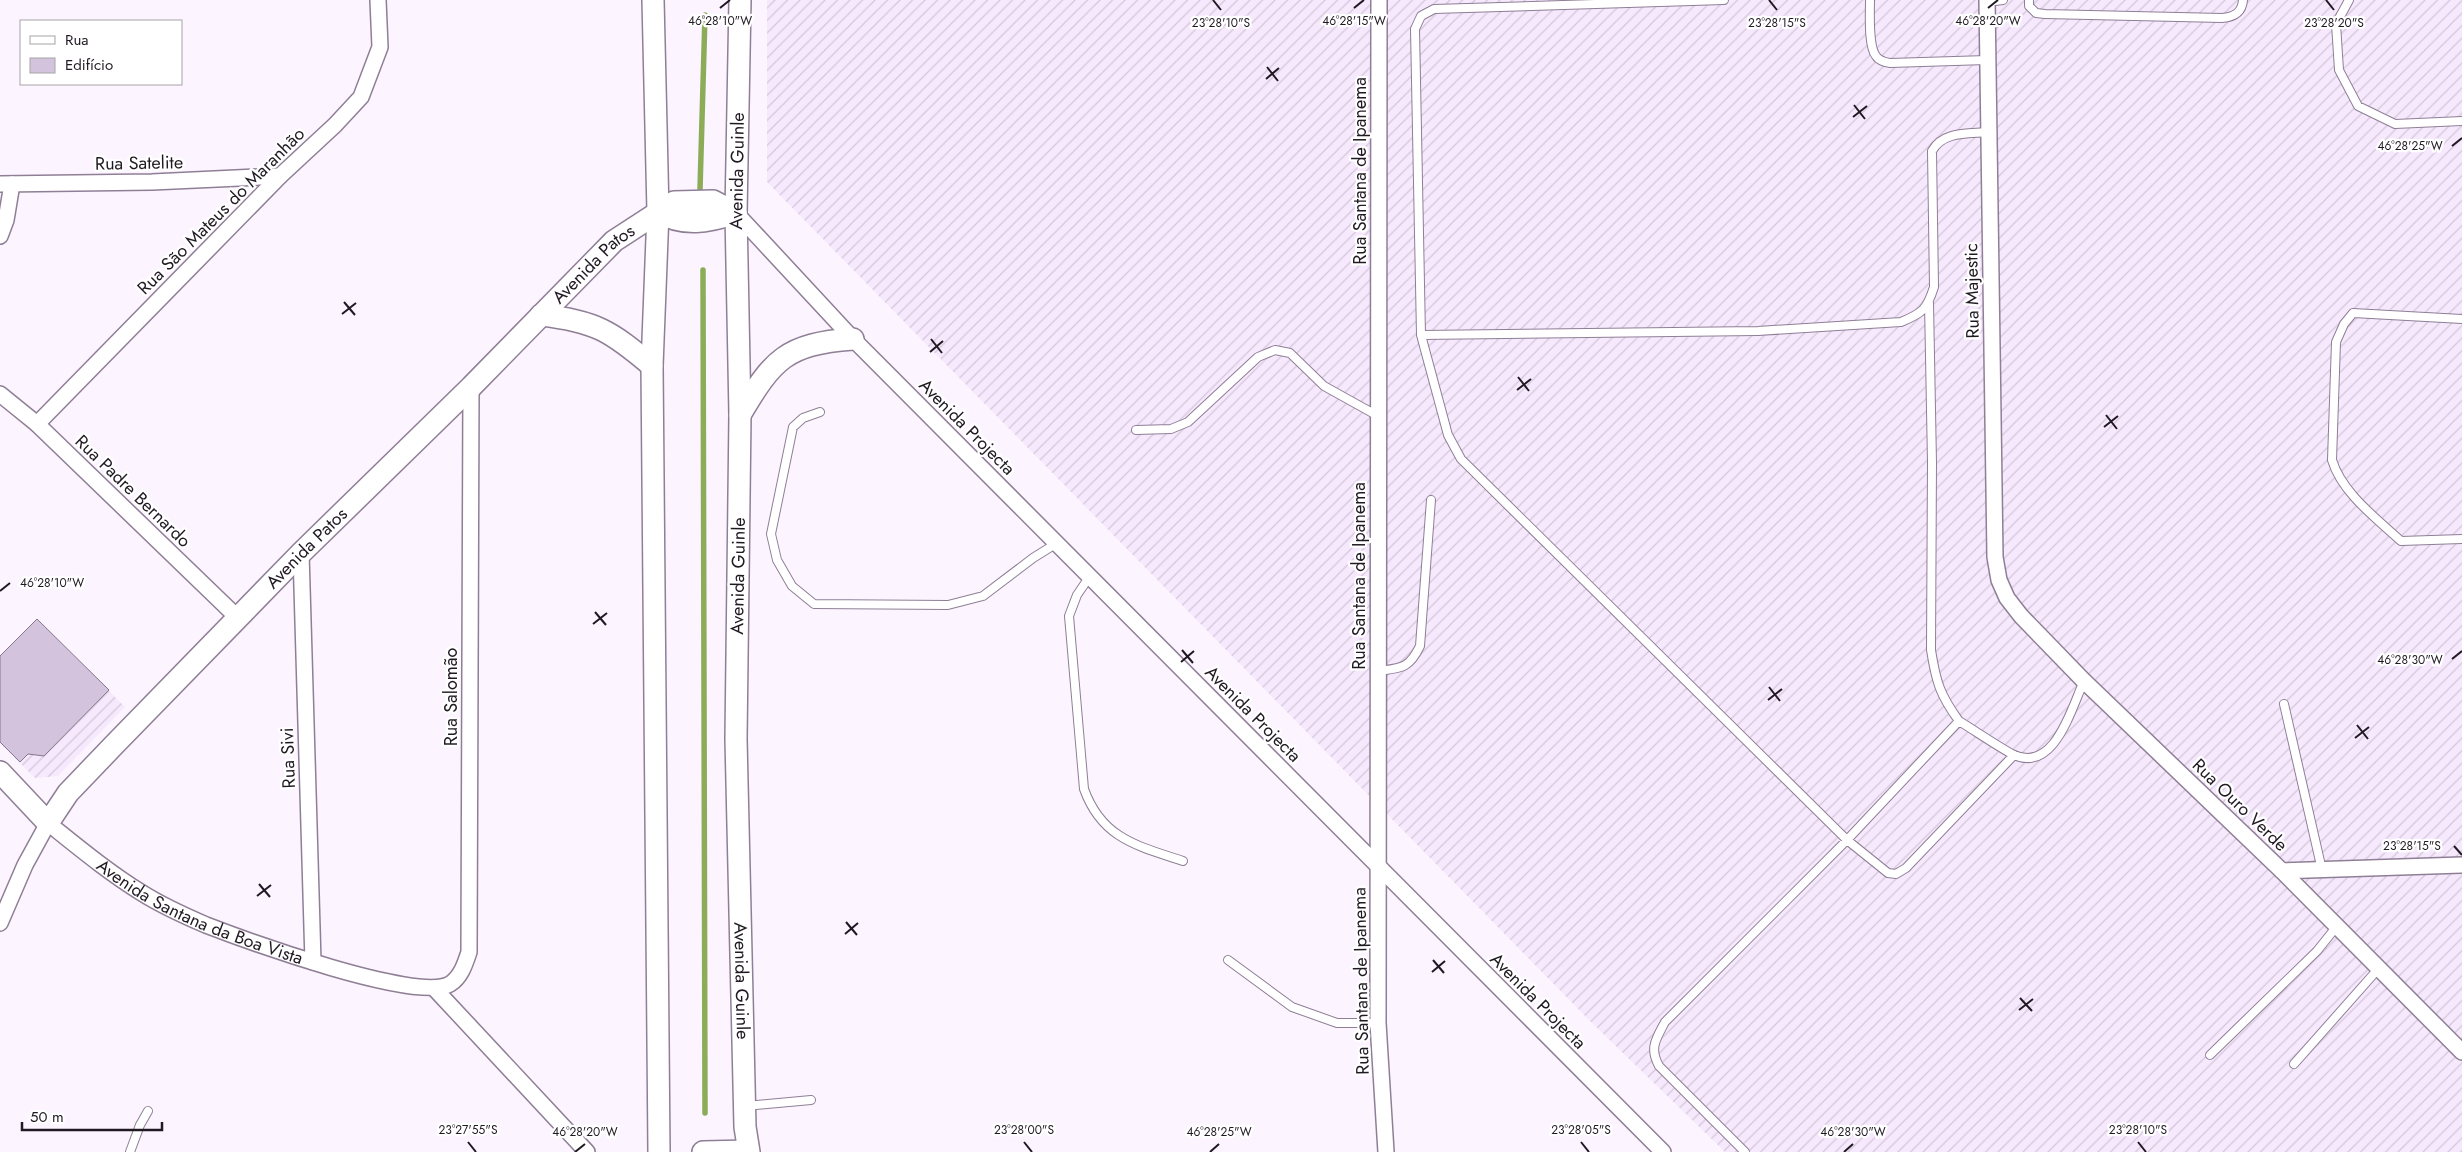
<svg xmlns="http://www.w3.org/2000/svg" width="2462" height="1152" font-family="Jost,sans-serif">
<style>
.industrial{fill:url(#industrial-furrows)}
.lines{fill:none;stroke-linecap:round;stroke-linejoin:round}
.stream{stroke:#8cac58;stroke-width:5.5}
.building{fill:#d4c3dc;stroke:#87778e}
.lane-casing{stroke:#8f7f96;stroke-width:10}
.street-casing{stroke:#8f7f96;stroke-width:18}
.secondary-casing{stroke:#8f7f96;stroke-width:24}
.lane{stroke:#fff;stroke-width:8}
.street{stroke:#fff;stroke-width:15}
.secondary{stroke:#fff;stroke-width:21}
.ticks{fill:none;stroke:#201922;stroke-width:2}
.labels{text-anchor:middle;stroke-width:4.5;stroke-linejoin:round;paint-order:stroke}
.street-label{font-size:18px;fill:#201922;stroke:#fff}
.ticks-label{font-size:12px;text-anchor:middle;fill:#201922;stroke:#fff;stroke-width:4.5;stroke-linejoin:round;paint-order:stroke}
</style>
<defs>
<pattern id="industrial-furrows" width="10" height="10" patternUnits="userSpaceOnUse" patternTransform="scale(1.25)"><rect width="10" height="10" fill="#f7e9fd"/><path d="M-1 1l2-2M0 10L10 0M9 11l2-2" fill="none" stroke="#d3c7d9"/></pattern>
</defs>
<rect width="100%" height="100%" fill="#fcf4ff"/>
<path class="industrial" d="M 767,0 L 2462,0 L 2462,1152 L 1725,1152 L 1591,1022 L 767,182 Z
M 37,619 L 125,707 L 58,776 L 35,778 L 0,743 L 0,656 Z"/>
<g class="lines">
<path class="stream" d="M 700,189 L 705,15
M 703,270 L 705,1113"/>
</g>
<path class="building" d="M 37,619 L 109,690 L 44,756 L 28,754 L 20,762 L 0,742 L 0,656 Z"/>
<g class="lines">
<g class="lane-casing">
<path id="lane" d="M 1724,0 L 1434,9 L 1421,16 L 1415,29 L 1421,335 L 1448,435 L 1461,459 L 1847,840 L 1888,873 L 1896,874 L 1906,868 L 2014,755
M 1870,0 C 1870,14 1868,46 1876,56 C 1879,61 1885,62 1890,63 L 1987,60
M 2029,0 L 2029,6 L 2036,13 L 2045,14 L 2222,18 C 2234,17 2242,13 2243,0
M 2349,0 L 2336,24 L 2339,70 L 2358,106 L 2395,124 L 2462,121
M 1987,2 L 2003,0
M 1929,303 L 1932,463 L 1931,650 C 1936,682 1940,695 1959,721
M 2462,319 L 2353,313 L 2344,324 L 2336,342 L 2332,460 C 2342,493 2376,518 2401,541 L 2462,539
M 1421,335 L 1758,331 L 1901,322 C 1923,313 1927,309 1934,287 L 1932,151 C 1943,131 1968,134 1988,132
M 820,412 L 803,418 L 793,427 L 771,534 L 777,560 L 792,586 L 814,604 L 948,605 L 983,596 L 1033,558 L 1057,543
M 1136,430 L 1171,429 L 1188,422 L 1258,357 L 1275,350 L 1290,353 L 1324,386 L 1378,416
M 1090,576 L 1077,595 L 1069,616 L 1084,789 C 1102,839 1138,846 1183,861
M 1378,671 C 1401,668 1409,669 1420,646 L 1431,500
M 2284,704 L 2322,870
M 1228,960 L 1292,1007 L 1337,1023 L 1378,1023
M 2210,1055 L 2317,951 L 2337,926
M 2294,1064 L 2379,968
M 746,1106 L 811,1100
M 130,1152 L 140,1125 L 148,1111
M 1745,1152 L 1659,1066 C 1649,1048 1656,1039 1665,1022 L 1847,840 L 1959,721 C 1977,732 1994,744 2012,754 C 2054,775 2071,709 2084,681"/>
</g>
<g class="street-casing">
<g id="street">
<path d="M 1379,0 L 1378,1023 L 1386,1152"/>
<path d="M 1987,0 L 1995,557 L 1999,580 L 2007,598 L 2021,616 L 2084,681 L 2282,871 L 2462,1052"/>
<path d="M 0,184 L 152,182 L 280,176"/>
<path d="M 736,213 L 853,339 L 1663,1152"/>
<path d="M 0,236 L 6,220 L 12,184"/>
<path d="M 0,394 L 37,424 L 238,618"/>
<path d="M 37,424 L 280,176 L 335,125 L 361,97 L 380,47 L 378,0"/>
<path d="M 301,553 L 313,962"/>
<path d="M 2282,871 L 2462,865"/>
<path id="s1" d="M 0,923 L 25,865 L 48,823 C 78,847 108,872 142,893 C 161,905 185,916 206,925 C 245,940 417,1003 450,984 C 461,977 465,964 469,952 L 471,387"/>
<path d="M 434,988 L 587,1152"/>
</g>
</g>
<g class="secondary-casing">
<g id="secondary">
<path d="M 653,0 L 658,212 L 652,366 L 659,1152"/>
<path id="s2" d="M 740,0 L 736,213 L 740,415 L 736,739 L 745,1127 L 749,1152"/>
<path d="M 658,212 C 684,227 708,222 736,213"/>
<path d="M 541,315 C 595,321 611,331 652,366"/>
<path d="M 740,415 C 773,359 786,344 853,339"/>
<path id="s3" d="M 0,772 L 48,823 L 68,793 L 113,746 L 301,553 L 471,387 L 614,241 L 674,202 L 713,201 L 736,213"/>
<path d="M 703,1152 L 748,1151"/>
</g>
</g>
<use href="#lane" class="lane"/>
<use href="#street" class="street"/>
<use href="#secondary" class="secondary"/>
</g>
<path class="ticks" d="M 1213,0 L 1221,10M 1769,0 L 1777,10M 2326,0 L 2334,10M 720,8 L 730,0M 1354,8 L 1364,0M 1988,8 L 1998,0M 1267,67 L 1278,81M 1266,79 L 1279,68M 1854,105 L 1865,119M 1853,117 L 1867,106M 2452,146 L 2462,138M 344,302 L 355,315M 342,314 L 356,303M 931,339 L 942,353M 930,352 L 943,341M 1518,377 L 1529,391M 1517,390 L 1531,379M 2106,415 L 2117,429M 2104,427 L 2118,416M 0,591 L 10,583M 595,612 L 606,625M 593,624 L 607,613M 1182,650 L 1193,663M 2452,659 L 2462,651M 1181,662 L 1194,651M 1769,687 L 1780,701M 1768,700 L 1782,689M 2357,725 L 2368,739M 2355,738 L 2369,727M 2454,846 L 2462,855M 259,884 L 270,897M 257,896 L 271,885M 846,922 L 857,935M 845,934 L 858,923M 1433,960 L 1444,973M 1432,972 L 1445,961M 2020,998 L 2032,1011M 2019,1010 L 2033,999M 468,1142 L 476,1152M 1024,1142 L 1032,1152M 1581,1142 L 1589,1152M 2138,1142 L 2146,1152M 575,1152 L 585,1144M 1210,1152 L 1219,1144M 1844,1152 L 1853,1144"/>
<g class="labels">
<g class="street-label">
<text transform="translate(139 163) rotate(-1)" y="6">Rua Satelite</text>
<text transform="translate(737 171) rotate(-89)" y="6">Avenida Guinle</text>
<text transform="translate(1360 171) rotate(-90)" y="6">Rua Santana de Ipanema</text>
<text transform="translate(221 211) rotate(-45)" y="6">Rua São Mateus do Maranhão</text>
<text dy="6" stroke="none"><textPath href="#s3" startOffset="852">Avenida Patos</textPath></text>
<text transform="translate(1972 291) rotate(-91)" y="6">Rua Majestic</text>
<text transform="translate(967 427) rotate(45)" y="6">Avenida Projecta</text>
<text transform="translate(133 491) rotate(44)" y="6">Rua Padre Bernardo</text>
<text dy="6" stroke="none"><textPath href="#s3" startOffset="448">Avenida Patos</textPath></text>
<text transform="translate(738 576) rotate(-89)" y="6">Avenida Guinle</text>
<text transform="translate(1359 576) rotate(-90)" y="6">Rua Santana de Ipanema</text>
<text transform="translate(451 697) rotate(-90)" y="6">Rua Salomão</text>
<text transform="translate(1253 714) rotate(45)" y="6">Avenida Projecta</text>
<text transform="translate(288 758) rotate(-92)" y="6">Rua Sivi</text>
<text transform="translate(2240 805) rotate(44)" y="6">Rua Ouro Verde</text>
<text dy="6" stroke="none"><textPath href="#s1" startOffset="289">Avenida Santana da Boa Vista</textPath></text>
<text dy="6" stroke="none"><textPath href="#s2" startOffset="981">Avenida Guinle</textPath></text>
<text transform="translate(1361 981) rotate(-91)" y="6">Rua Santana de Ipanema</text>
<text transform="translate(1538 1001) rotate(45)" y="6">Avenida Projecta</text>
</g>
</g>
<g class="ticks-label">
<text x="720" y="25">46°28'10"W</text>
<text x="1354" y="25">46°28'15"W</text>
<text x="1988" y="25">46°28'20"W</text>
<text x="2334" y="27">23°28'20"S</text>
<text x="1221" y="27">23°28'10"S</text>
<text x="1777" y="27">23°28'15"S</text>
<text x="2410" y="150">46°28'25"W</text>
<text x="52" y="587">46°28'10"W</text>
<text x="2410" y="664">46°28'30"W</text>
<text x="2412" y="850">23°28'15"S</text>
<text x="468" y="1134">23°27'55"S</text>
<text x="1024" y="1134">23°28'00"S</text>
<text x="1581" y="1134">23°28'05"S</text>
<text x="2138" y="1134">23°28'10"S</text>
<text x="585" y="1136">46°28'20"W</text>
<text x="1219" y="1136">46°28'25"W</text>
<text x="1853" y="1136">46°28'30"W</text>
</g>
<rect x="20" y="20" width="162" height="65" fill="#ffffff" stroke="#a6a3a7"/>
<rect x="30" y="36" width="25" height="8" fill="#ffffff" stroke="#a6a3a7"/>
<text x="65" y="45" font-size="15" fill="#201922">Rua</text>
<rect x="30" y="58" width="25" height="15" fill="#d4c3dc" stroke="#a6a3a7"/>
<text x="65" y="70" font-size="15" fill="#201922">Edifício</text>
<path d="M22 1122v8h140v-8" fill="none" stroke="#201922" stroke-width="2.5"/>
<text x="30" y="1122" font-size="15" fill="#201922" stroke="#ffffff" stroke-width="4" paint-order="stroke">50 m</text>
</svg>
